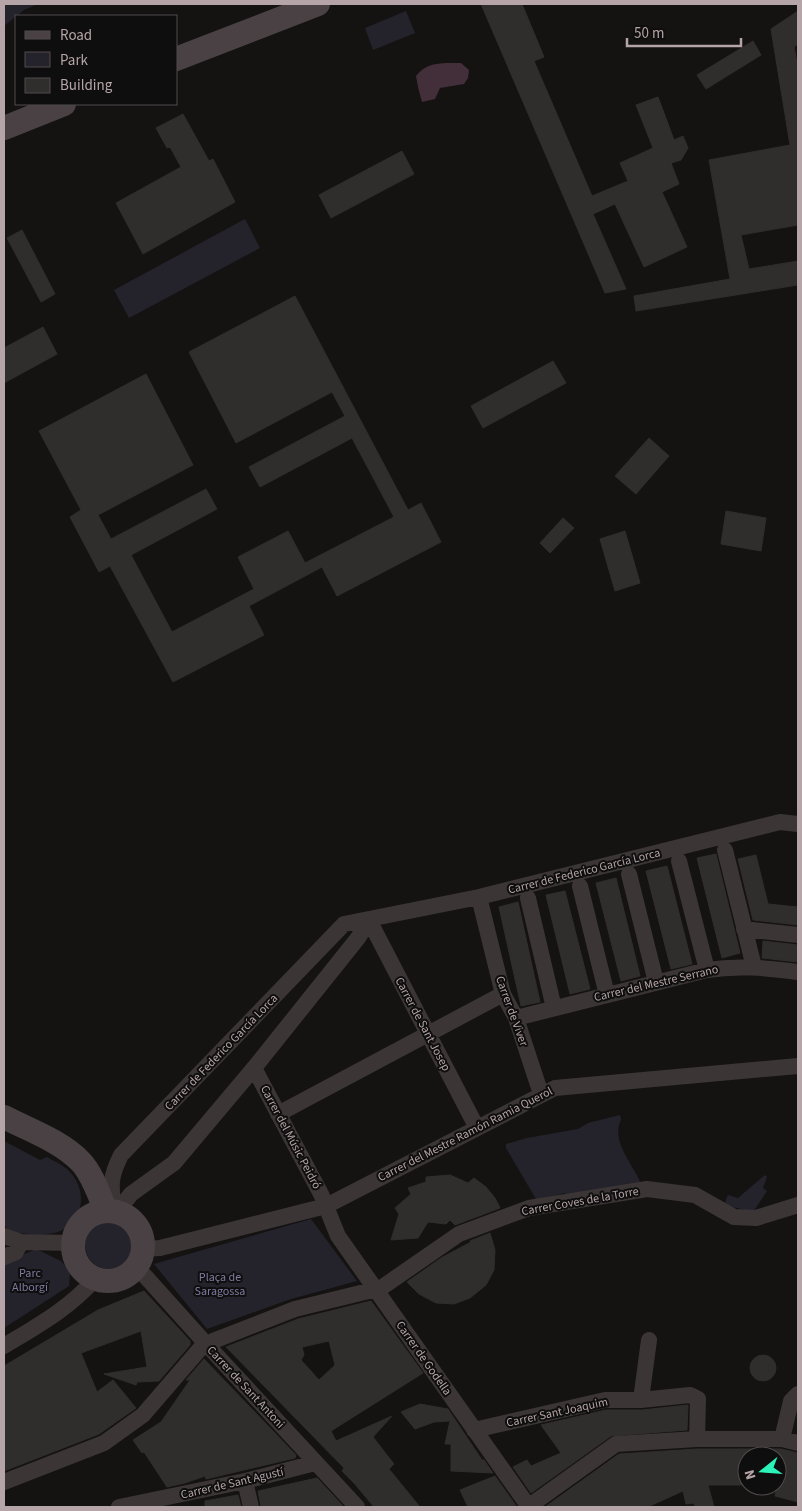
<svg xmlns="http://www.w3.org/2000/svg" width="802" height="1511" font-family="'Source Sans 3',sans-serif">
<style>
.green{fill:#24232c}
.water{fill:#422f39}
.building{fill:#302e2d;stroke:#302d2c;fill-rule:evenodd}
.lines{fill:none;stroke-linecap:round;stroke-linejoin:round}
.street{stroke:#3b3536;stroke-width:16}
.secondary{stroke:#494143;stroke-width:24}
.labels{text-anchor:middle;stroke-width:4;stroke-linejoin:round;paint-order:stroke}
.street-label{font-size:12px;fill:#b5a4a8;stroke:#0f0e0e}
.park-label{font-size:12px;fill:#7e7aa0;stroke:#0f0e0e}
</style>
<rect width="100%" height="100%" fill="#141312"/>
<path class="green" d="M 4,4 L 38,4 L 24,10 L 4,26 Z
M 406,11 L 415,33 L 373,50 L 365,28 Z
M 245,219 L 260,248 L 129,318 L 114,290 Z
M 620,1115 L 621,1120 C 610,1141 634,1165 641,1184 L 567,1196 L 565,1193 L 538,1200 L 536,1199 L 506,1148 L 506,1144 L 527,1138 L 578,1129 L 588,1123 Z
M 4,1141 L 40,1160 L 47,1157 C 55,1162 64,1165 70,1172 C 89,1192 83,1227 54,1233 C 40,1236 22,1233 8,1232 L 4,1223 Z
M 765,1175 L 767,1177 L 763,1188 L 767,1191 L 753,1212 L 724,1205 L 728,1195 L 738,1198 Z
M 311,1219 L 357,1281 L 291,1299 L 207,1329 L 154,1264 Z
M85 1245a24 24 0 1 1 48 0a24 24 0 1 1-48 0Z
M 36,1249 L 61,1261 L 70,1271 L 69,1286 L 4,1328 L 4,1263 Z"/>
<path class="water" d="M 461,63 L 469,70 L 468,78 L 464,84 L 440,88 L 435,99 L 422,102 L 418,87 L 416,76 C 427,61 444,63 461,63 Z"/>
<path class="building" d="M 481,4 L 522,4 L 544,57 L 534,61 L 592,196 L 628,181 L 620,163 L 653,148 L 636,105 L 658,97 L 674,140 L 683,136 L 688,148 L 681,160 L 671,163 L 679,184 L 662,192 L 687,247 L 644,267 L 615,204 L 593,214 L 626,289 L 605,293 Z
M 798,11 L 798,44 L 794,47 L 798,68 L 798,225 L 741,235 L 749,269 L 798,261 L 798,285 L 636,311 L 634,296 L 730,279 L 709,160 L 790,145 L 771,29 Z
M 753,41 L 761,55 L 706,89 L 697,75 Z
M 183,114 L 209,161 L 213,159 L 235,202 L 143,254 L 116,203 L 181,167 L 170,147 L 167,148 L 156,128 Z
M 402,151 L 414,174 L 331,218 L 319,195 Z
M 22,230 L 55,294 L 41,302 L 7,238 Z
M 295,296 L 408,510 L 421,503 L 441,542 L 337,596 L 322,567 L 249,606 L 264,635 L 173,682 L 110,566 L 99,572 L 70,517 L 81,510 L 39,431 L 146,374 L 193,465 L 98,515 L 111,539 L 206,489 L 217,509 L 131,555 L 172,632 L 254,589 L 238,557 L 288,531 L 305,563 L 394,517 L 352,438 L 260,487 L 249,467 L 345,416 L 332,392 L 236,443 L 189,352 Z
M 43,327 L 57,354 L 4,383 L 4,348 Z
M 553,361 L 566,383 L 483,428 L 471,406 Z
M 649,438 L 669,456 L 636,494 L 615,476 Z
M 726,511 L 766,518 L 761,551 L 721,544 Z
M 563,518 L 574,528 L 550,553 L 540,543 Z
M 625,531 L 640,583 L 615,591 L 600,539 Z
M 716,854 L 740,953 L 722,958 L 697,858 Z
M 756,855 L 768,904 L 798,907 L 798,925 L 753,920 L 738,859 Z
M 667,866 L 692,964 L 671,969 L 646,871 Z
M 616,878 L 640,976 L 621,981 L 596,883 Z
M 565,891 L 590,989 L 570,994 L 546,895 Z
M 518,902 L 540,1002 L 521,1006 L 499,907 Z
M 763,941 L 798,945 L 798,962 L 762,958 Z
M 450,1175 L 468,1183 L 474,1178 L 486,1187 L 495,1198 L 500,1208 L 455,1225 L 450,1220 L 446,1224 L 428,1222 L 418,1238 L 391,1240 L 399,1214 L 395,1208 L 411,1194 L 408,1188 L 426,1182 L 426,1177 Z
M 490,1233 L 495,1250 L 494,1270 L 486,1285 L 470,1298 L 454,1304 L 436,1303 L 419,1294 L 407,1282 L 441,1258 L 471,1242 L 470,1241 Z
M 144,1291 L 190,1341 L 190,1345 L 159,1381 L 137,1382 L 136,1385 L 104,1374 L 147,1367 L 141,1331 L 81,1353 L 97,1392 L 113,1380 L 136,1408 L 99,1434 L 4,1471 L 4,1366 L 98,1310 Z
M 371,1301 L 423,1373 L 331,1431 L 336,1441 L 392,1416 L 373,1437 L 394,1464 L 389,1469 L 420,1507 L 374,1507 L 354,1483 L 342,1471 L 344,1468 L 226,1347 L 298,1319 ZM 329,1341 L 335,1365 L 319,1380 L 301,1360 L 304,1355 L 302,1347 Z
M750 1368a13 13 0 1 1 26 0a13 13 0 1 1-26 0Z
M 204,1359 L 296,1455 L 295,1458 L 206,1479 L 205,1476 L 185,1483 L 167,1487 L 144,1452 L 142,1453 L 133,1440 L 161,1422 L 190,1380 L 186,1380 Z
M 420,1404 L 448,1409 L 482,1460 L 484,1460 L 493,1473 L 451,1471 L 451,1444 L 445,1444 L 450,1421 L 434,1422 L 415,1429 L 401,1412 Z
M 688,1405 L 687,1430 L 611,1436 L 531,1493 L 513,1467 L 527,1460 L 531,1466 L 561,1453 L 541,1425 L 606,1410 L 642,1410 Z
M 697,1449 L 781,1449 L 798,1453 L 798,1502 L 775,1496 L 777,1486 L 777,1456 L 747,1456 L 747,1485 L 708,1485 L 714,1507 L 695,1507 L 694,1503 L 686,1504 L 683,1491 L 652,1505 L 640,1507 L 545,1507 L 619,1454 Z
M 495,1476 L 517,1507 L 468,1507 L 460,1490 Z
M 317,1478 L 344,1507 L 261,1507 L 258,1491 Z
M 238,1495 L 241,1507 L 205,1507 L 205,1501 Z"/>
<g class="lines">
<path class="street" d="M 725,850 L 754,967
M 679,861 L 707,970
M 629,874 L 656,982
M 580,886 L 607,995
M 479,897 L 503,994 L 516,1018 L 541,1094
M 528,898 L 554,1008
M 369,920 L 477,1128
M 744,929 L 798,935
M 516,1018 L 707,970 C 738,965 767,968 798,972
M 254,1068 L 321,1194 L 338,1236 L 529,1507
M 278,1114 L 503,994
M 114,1211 C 111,1186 109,1179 121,1155 L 344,924 L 479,897 L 780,822 L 798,824
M 117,1212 L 131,1194 L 174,1163 L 254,1068 L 358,938 L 369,920
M 4,1236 L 21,1242 L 73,1243
M 142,1249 L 160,1248 L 326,1206 L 555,1088 L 798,1066
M 4,1257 L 16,1252 L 21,1242
M 136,1266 L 208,1346 L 357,1507
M 4,1346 C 37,1326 70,1308 96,1278
M 208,1346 L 213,1341 L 295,1309 L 381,1288 L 459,1234 L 529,1208 L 647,1189 L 695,1195 L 734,1217 L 756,1218 L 798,1205
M 641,1400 L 649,1340
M 474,1430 L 605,1400 L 641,1400 L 690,1395 L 698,1399 L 697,1439
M 782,1439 L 791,1401 L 798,1394
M 245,1481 L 251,1507
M 4,1482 L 104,1443 L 143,1415 L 205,1343
M 119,1507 L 245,1481 L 315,1463
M 528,1507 L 616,1444 L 697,1439 L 782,1439 L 798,1443"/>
<path class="secondary" d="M 176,59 L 318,4
M 4,128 L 64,104
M 4,1117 C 29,1130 61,1141 81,1162 C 93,1175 99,1195 106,1211
M73 1246a35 35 0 1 1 70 0a35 35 0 1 1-70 0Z"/>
</g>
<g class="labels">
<g class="street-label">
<text transform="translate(584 871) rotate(-14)" y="4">Carrer de Federico García Lorca</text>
<text transform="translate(656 983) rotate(-13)" y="4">Carrer del Mestre Serrano</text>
<text transform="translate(512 1011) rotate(70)" y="4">Carrer de Viver</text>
<text transform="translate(423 1024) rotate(62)" y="4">Carrer de Sant Josep</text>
<text transform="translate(221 1052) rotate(-46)" y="4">Carrer de Federico García Lorca</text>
<text transform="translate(465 1134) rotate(-27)" y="4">Carrer del Mestre Ramón Ramia Querol</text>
<text transform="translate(291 1137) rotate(62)" y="4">Carrer del Músic Peidró</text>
<text transform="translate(580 1201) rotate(-10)" y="4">Carrer Coves de la Torre</text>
<text transform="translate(424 1358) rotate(55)" y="4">Carrer de Godella</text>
<text transform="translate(246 1387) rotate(47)" y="4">Carrer de Sant Antoni</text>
<text transform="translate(557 1412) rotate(-12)" y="4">Carrer Sant Joaquim</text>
<text transform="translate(232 1483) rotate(-13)" y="4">Carrer de Sant Agustí</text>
</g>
<g class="park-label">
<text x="30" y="1277">Parc<tspan x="30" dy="14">Alborgí</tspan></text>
<text x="220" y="1281">Plaça de<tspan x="220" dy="14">Saragossa</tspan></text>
</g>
</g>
<rect width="802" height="1511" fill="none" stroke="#b5a4a8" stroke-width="10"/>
<rect x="15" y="15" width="162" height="90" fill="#0f0e0e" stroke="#514a4c"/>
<rect x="25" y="31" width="25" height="8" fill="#494143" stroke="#514a4c"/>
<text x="60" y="40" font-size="15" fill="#b5a4a8">Road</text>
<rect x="25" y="52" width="25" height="15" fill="#24232c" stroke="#514a4c"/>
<text x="60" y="65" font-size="15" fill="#b5a4a8">Park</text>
<rect x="25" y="78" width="25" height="15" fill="#302e2d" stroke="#514a4c"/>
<text x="60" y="90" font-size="15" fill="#b5a4a8">Building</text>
<g transform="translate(762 1471) rotate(253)"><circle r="24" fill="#0f0e0e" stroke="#514a4c"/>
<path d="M0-4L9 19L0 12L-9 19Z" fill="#2cf3b9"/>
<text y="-8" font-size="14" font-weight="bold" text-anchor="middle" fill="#b5a4a8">N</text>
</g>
<path d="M627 38v8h114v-8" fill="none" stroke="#b5a4a8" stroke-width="2.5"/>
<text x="634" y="38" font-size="15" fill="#b5a4a8" stroke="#0f0e0e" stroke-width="4" paint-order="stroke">50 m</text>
</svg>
